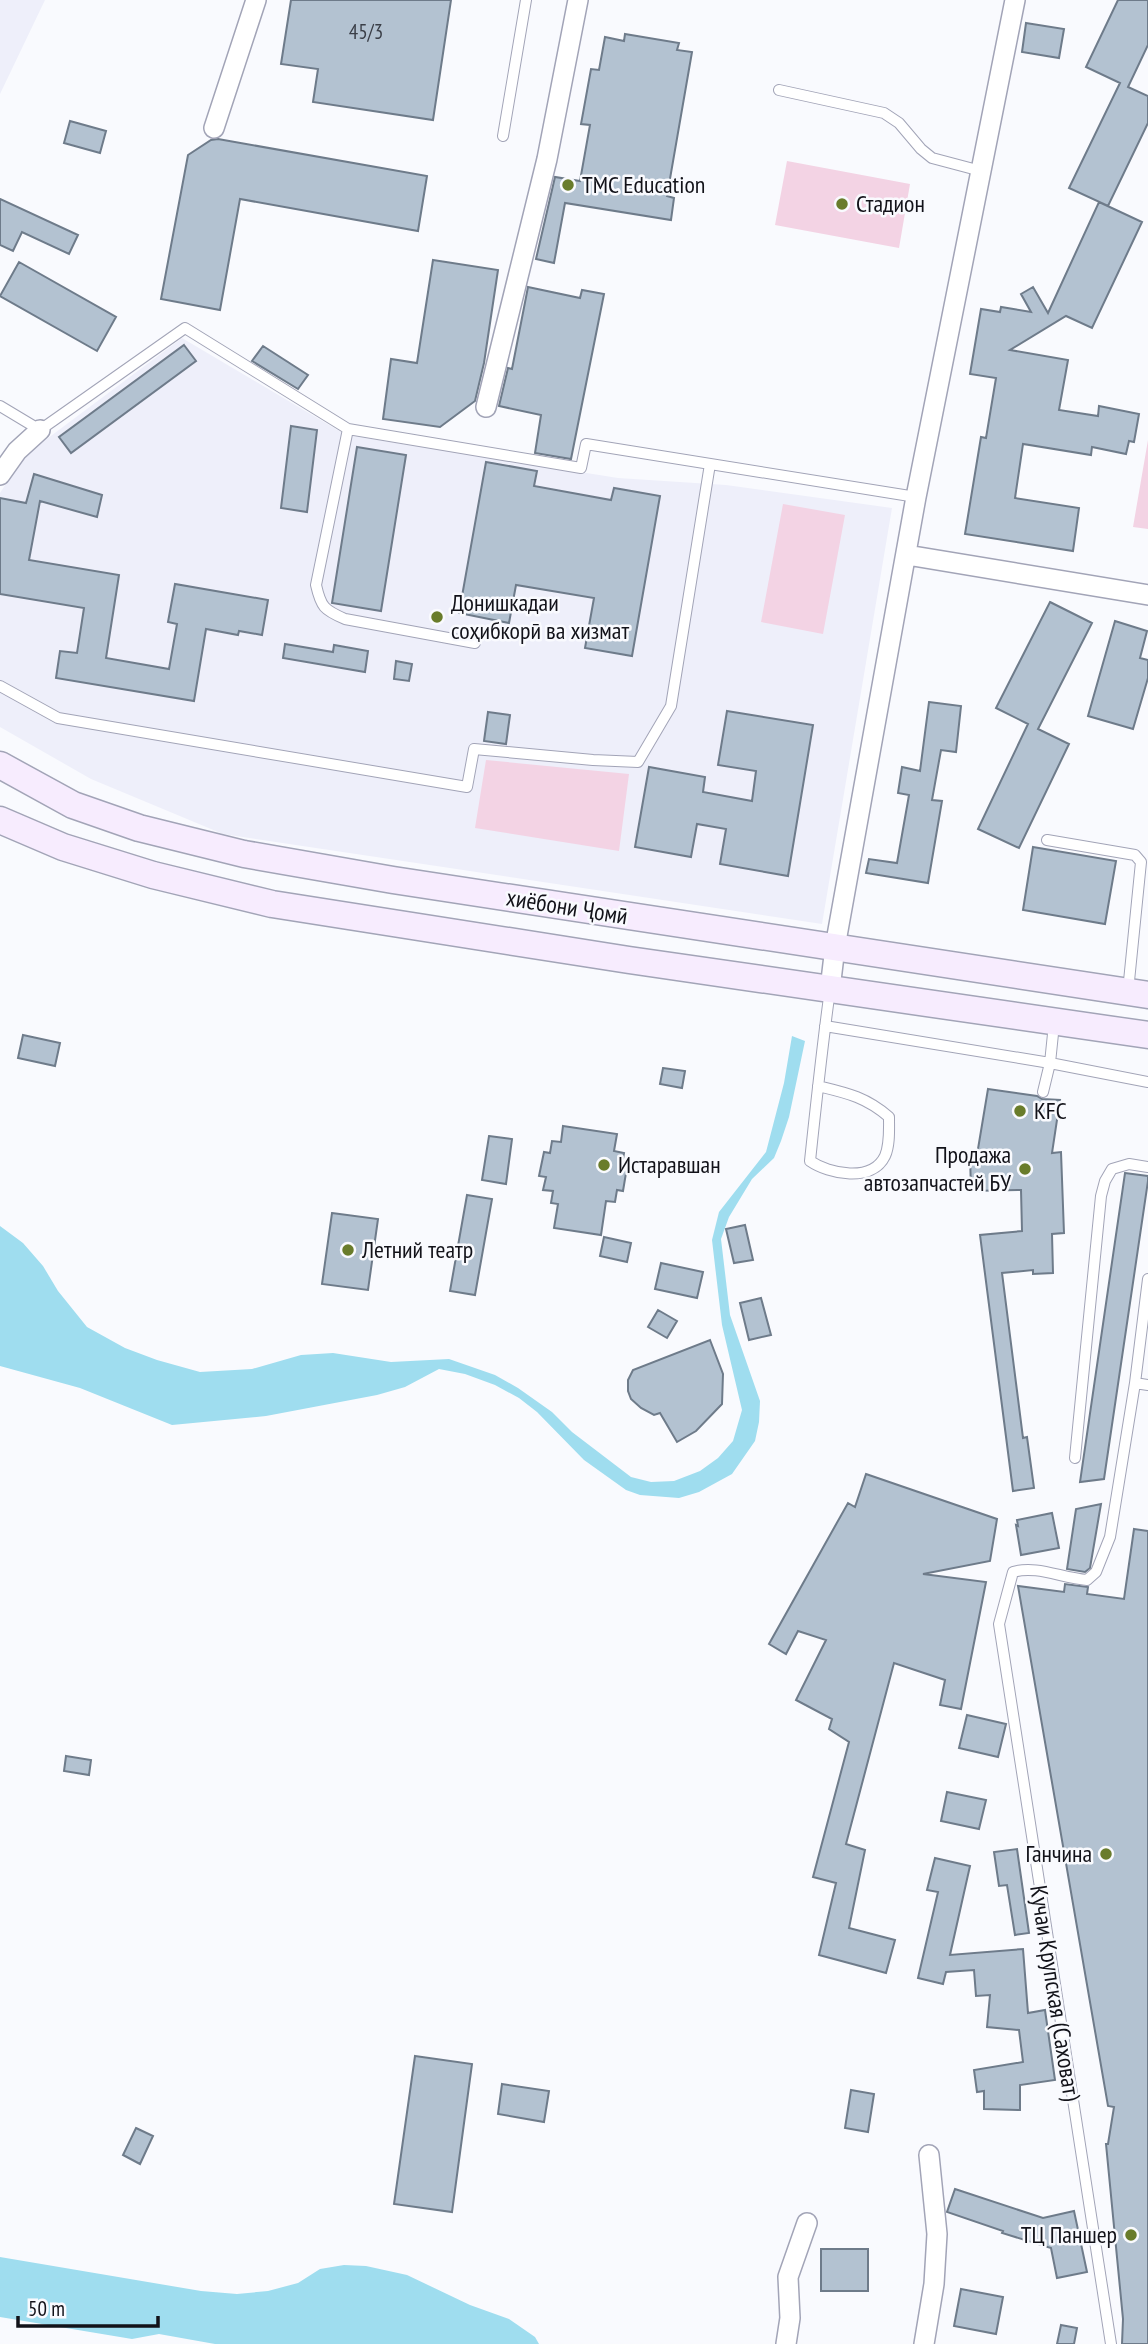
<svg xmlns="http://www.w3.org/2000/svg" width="1148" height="2344" font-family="'PT Sans Narrow',sans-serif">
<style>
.built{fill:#eeeffa}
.green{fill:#f3d3e4}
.water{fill:#9fddef}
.building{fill:#b3c2d1;stroke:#6e7b8a;stroke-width:2}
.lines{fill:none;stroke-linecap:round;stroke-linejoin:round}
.lane-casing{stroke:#a2a4b7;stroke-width:12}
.street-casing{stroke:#a2a4b7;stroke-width:22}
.secondary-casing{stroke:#a2a4b7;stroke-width:29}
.lane{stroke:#fff;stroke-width:10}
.street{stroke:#fff;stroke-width:19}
.secondary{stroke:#f7ecfe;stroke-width:26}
.poi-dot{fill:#697c2b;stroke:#f9fafe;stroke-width:2.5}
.labels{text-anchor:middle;stroke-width:5;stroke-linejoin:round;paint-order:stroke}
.number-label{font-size:21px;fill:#3a3e47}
.poi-label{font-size:24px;fill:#121219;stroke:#f9fafe;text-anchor:start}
.street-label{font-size:24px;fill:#121219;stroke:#f9fafe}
</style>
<rect width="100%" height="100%" fill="#f9fafe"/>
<path class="built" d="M 0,0 L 45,0 L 0,94 Z
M 182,338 L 346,435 L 618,478 L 726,485 L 892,508 L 822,924 L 223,834 L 91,779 L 0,727 L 0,493 L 24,456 Z"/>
<path class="green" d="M 787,161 L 910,184 L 899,248 L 775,225 Z
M 1148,440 L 1148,529 L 1133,527 Z
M 783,504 L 845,515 L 823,634 L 761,622 Z
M 486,760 L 629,774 L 619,851 L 475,828 Z"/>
<path class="water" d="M 792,1036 L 805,1041 L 789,1117 L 781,1141 L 774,1158 L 752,1179 L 729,1217 L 721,1239 L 730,1315 L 760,1401 L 759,1422 L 755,1441 L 732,1474 L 699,1492 L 679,1498 L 640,1495 L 626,1490 L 584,1460 L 537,1412 L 519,1398 L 495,1385 L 465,1374 L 439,1369 L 405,1387 L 377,1395 L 266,1416 L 172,1425 L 80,1388 L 0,1366 L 0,1226 L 23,1243 L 43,1266 L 58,1291 L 87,1327 L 125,1348 L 157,1360 L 200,1372 L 252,1369 L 301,1355 L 333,1353 L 391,1362 L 449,1359 L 495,1375 L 518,1388 L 552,1412 L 572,1432 L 631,1477 L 651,1482 L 674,1481 L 700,1471 L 718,1458 L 733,1441 L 742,1410 L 722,1325 L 712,1240 L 719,1212 L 766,1152 L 784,1083 Z
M 0,2257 L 201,2291 L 237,2294 L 268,2291 L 298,2283 L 320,2269 L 344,2265 L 366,2266 L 407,2275 L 470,2305 L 509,2319 L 535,2337 L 539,2344 L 215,2344 L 159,2334 L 132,2339 L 0,2317 Z"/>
<path class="building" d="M 291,0 L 451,0 L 433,120 L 313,102 L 318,69 L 281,64 Z
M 1118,0 L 1148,0 L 1148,45 L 1128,87 L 1148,96 L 1148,123 L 1108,206 L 1069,188 L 1120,83 L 1086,67 Z
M 1026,23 L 1064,29 L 1059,58 L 1022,52 Z
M 625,34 L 679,43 L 677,50 L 692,52 L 667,196 L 674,198 L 671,220 L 565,203 L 554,263 L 536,259 L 555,177 L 580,181 L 590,125 L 581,124 L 591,69 L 599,70 L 605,37 L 624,41 Z
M 70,121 L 106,131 L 100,153 L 64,143 Z
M 218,139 L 427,176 L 418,231 L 240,199 L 220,310 L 161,299 L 188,155 L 211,140 Z
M 0,199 L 78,235 L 69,254 L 22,232 L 13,251 L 0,245 Z
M 1099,202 L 1142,222 L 1092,328 L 1066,316 L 1010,350 L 1068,360 L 1059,410 L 1098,416 L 1099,406 L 1139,414 L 1134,442 L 1129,441 L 1126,454 L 1092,447 L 1091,455 L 1023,444 L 1015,498 L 1079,508 L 1073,551 L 965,534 L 981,437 L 986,438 L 996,378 L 970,374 L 981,309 L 1000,312 L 1001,307 L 1031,312 L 1021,294 L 1033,287 L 1048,313 Z
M 433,260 L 498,270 L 484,363 L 475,401 L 440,427 L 383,419 L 391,359 L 417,363 Z
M 19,262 L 116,317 L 97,351 L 0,296 Z
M 528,287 L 580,298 L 582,290 L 604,294 L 571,459 L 535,453 L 541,415 L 499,406 L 508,368 L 512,369 Z
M 184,345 L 196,361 L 71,453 L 59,437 Z
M 263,346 L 308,375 L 298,389 L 252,361 Z
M 291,426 L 317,430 L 307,512 L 281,508 Z
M 357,447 L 406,455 L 381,611 L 332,603 Z
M 486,462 L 537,471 L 534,486 L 611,500 L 614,488 L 660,496 L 632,656 L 585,648 L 594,598 L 516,585 L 509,623 L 459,613 Z
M 34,474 L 102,495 L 97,517 L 40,501 L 29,560 L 119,575 L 106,658 L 169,669 L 177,624 L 168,622 L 175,584 L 268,600 L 262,635 L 239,631 L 238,635 L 206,629 L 194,701 L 56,678 L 60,651 L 77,653 L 84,608 L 0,594 L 0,498 L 26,503 Z
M 1050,602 L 1092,623 L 1038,729 L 1069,744 L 1019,848 L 978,829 L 1028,724 L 996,708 Z
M 1115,621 L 1147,631 L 1140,658 L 1148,660 L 1148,678 L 1133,729 L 1088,716 Z
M 285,644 L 333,652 L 334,645 L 368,651 L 365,672 L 283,658 Z
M 396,661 L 412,664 L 409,681 L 394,679 Z
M 929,702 L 961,706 L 956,752 L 941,750 L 932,800 L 942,801 L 928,883 L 866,873 L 869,859 L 897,863 L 909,795 L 898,793 L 902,767 L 920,771 Z
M 727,711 L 813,725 L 788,876 L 720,864 L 726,829 L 697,824 L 691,857 L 635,847 L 649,767 L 705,777 L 703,792 L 752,801 L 756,771 L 718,765 Z
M 488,712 L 510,715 L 506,744 L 484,741 Z
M 1033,847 L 1116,861 L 1105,924 L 1023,910 Z
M 23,1035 L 60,1043 L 55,1066 L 18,1058 Z
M 663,1068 L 685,1071 L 682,1088 L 660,1084 Z
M 988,1089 L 1037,1096 L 1042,1099 L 1060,1100 L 1052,1153 L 1061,1152 L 1064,1233 L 1052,1234 L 1053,1273 L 1033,1274 L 1033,1270 L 1002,1273 L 1023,1438 L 1027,1437 L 1034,1488 L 1013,1491 L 980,1235 L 1022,1231 L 1021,1190 L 971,1191 L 970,1155 L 977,1155 Z
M 563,1126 L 617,1134 L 614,1151 L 624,1153 L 622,1166 L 627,1167 L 623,1191 L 617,1190 L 615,1202 L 606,1201 L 601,1235 L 554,1228 L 558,1204 L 551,1203 L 553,1191 L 543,1190 L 546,1177 L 539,1176 L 544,1152 L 550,1153 L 552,1141 L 561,1142 Z
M 489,1136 L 512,1139 L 506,1184 L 482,1180 Z
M 1125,1173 L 1148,1176 L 1148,1181 L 1104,1479 L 1080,1482 Z
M 467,1195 L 492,1199 L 475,1295 L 450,1291 Z
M 332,1213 L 378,1219 L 368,1290 L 322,1284 Z
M 745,1225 L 753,1260 L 734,1263 L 726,1229 Z
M 604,1237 L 631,1243 L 627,1262 L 600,1256 Z
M 661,1263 L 703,1272 L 697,1298 L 655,1289 Z
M 761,1298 L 771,1335 L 749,1340 L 740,1303 Z
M 658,1310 L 677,1321 L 667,1338 L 648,1327 Z
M 710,1340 L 723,1374 L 722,1404 L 696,1431 L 677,1442 L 660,1413 L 654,1415 L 641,1408 L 631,1399 L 628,1391 L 628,1380 L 633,1370 Z
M 866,1474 L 997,1519 L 990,1561 L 923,1574 L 986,1582 L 961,1709 L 940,1705 L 945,1680 L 894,1663 L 846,1844 L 865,1850 L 849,1928 L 895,1940 L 886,1973 L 819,1955 L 836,1883 L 813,1877 L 849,1742 L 829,1729 L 832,1719 L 796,1700 L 826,1640 L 798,1631 L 786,1654 L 769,1644 L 848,1503 L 855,1507 Z
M 1101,1504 L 1090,1568 L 1085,1572 L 1067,1569 L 1076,1509 Z
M 1052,1513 L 1059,1548 L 1021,1555 L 1016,1525 L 1018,1526 L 1017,1520 Z
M 1134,1529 L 1148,1531 L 1148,2344 L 1122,2344 L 1123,2319 L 1106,2144 L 1108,2144 L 1114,2107 L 1108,2106 L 1018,1586 L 1064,1592 L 1065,1584 L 1088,1587 L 1087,1594 L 1124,1599 Z
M 967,1715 L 1006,1724 L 998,1757 L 959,1748 Z
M 66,1756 L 91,1760 L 89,1775 L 64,1771 Z
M 947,1792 L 986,1800 L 979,1829 L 941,1821 Z
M 1017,1849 L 1029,1933 L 1015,1935 L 1007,1885 L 999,1886 L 994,1852 Z
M 935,1858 L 970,1866 L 950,1955 L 1023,1949 L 1028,2013 L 1045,2010 L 1055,2080 L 1020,2085 L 1020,2110 L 984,2109 L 984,2091 L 977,2092 L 974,2070 L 1023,2062 L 1019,2030 L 987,2027 L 990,1995 L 976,1996 L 974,1970 L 946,1972 L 943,1984 L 918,1978 L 938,1892 L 927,1890 Z
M 415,2056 L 472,2064 L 452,2212 L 394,2204 Z
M 502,2084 L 549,2091 L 544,2122 L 498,2114 Z
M 851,2090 L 874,2094 L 868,2132 L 845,2128 Z
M 136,2128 L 153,2136 L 140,2164 L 123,2155 Z
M 955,2189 L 1043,2218 L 1074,2211 L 1087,2272 L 1057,2278 L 1051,2248 L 1002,2233 L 1003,2231 L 947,2212 Z
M 821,2249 L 868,2249 L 868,2291 L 821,2291 Z
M 961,2289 L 1003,2297 L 996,2334 L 954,2326 Z
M 1061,2325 L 1077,2328 L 1074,2344 L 1057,2344 Z"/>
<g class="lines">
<g class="lane-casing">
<path id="lane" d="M 779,90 L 884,113 L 899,123 L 921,149 L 932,158 L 981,171
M 503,136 L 526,0
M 0,406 L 40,430 L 185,328 L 348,429 L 581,468 L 586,444 L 916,497
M 348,429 L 316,585 C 321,607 324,610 345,619 L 475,643
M 0,686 L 58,718 L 467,787 L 474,749 L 593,760 L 638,762 L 671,706 L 710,464
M 1047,840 L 1135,855 L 1141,862 L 1128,991
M 825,1026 L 1050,1063 L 1148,1082
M 818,1086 C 847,1093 866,1097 889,1117 C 889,1129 890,1145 885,1156 C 872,1183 829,1174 810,1161 C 816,1104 822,1047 830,990
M 1043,1092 L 1050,1063 L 1054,1024
M 1135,1383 L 1148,1385
M 1075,1458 L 1101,1196 L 1105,1181 L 1112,1169 L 1129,1164 L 1148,1167
M 1111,2344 L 999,1624 L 1013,1572 C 1037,1565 1061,1578 1087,1580 L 1096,1572 L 1110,1537 L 1135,1383 L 1148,1279"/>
</g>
<g class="street-casing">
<path id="street" d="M 214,128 L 256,0
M 486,407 L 547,159 L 578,0
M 0,475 L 17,451 L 40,430
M 907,555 L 1148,595
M 830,989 L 835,947 L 916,497 L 1015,0
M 786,2344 L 790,2318 L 788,2277 L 807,2223
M 924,2344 L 934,2284 L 937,2234 L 929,2155"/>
</g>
<g class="secondary-casing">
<path id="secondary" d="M 0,765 L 73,805 L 139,828 L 244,854 L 393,880 L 1148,995
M 0,820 L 63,847 L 153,875 L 272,904 L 629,960 L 1148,1035"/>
</g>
<use href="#lane" class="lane"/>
<use href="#street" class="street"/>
<use href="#secondary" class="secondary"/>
</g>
<g class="poi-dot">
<circle cx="568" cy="185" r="7"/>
<circle cx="842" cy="204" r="7"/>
<circle cx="437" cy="617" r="7"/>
<circle cx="1020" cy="1111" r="7"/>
<circle cx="604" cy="1165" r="7"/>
<circle cx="1025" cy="1169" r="7"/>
<circle cx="348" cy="1250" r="7"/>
<circle cx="1106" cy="1854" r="7"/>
<circle cx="1131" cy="2235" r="7"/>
</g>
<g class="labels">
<g class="number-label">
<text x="366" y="39">45/3</text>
</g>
<g class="poi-label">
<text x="582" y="193">TMC Education</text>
<text x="856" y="212">Стадион</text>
<text x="451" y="611">Донишкадаи<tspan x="451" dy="28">соҳибкорӣ ва хизмат</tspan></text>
<text x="1034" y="1119">KFC</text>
<text x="1011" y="1163" text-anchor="end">Продажа<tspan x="1011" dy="28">автозапчастей БУ</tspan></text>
<text x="618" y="1173">Истаравшан</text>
<text x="362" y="1258">Летний театр</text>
<text x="1092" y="1862" text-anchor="end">Ганчина</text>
<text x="1117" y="2243" text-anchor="end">ТЦ Паншер</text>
</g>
<g class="street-label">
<text transform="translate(567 907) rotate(9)" y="8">хиёбони Ҷомӣ</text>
<text transform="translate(1055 1993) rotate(81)" y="8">Кучаи Крупская (Саховат)</text>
</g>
</g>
<path d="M18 2316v10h140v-10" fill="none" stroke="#121219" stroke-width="3.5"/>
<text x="28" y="2316" font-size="21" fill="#121219" stroke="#f9fafe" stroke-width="5" paint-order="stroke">50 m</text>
</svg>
